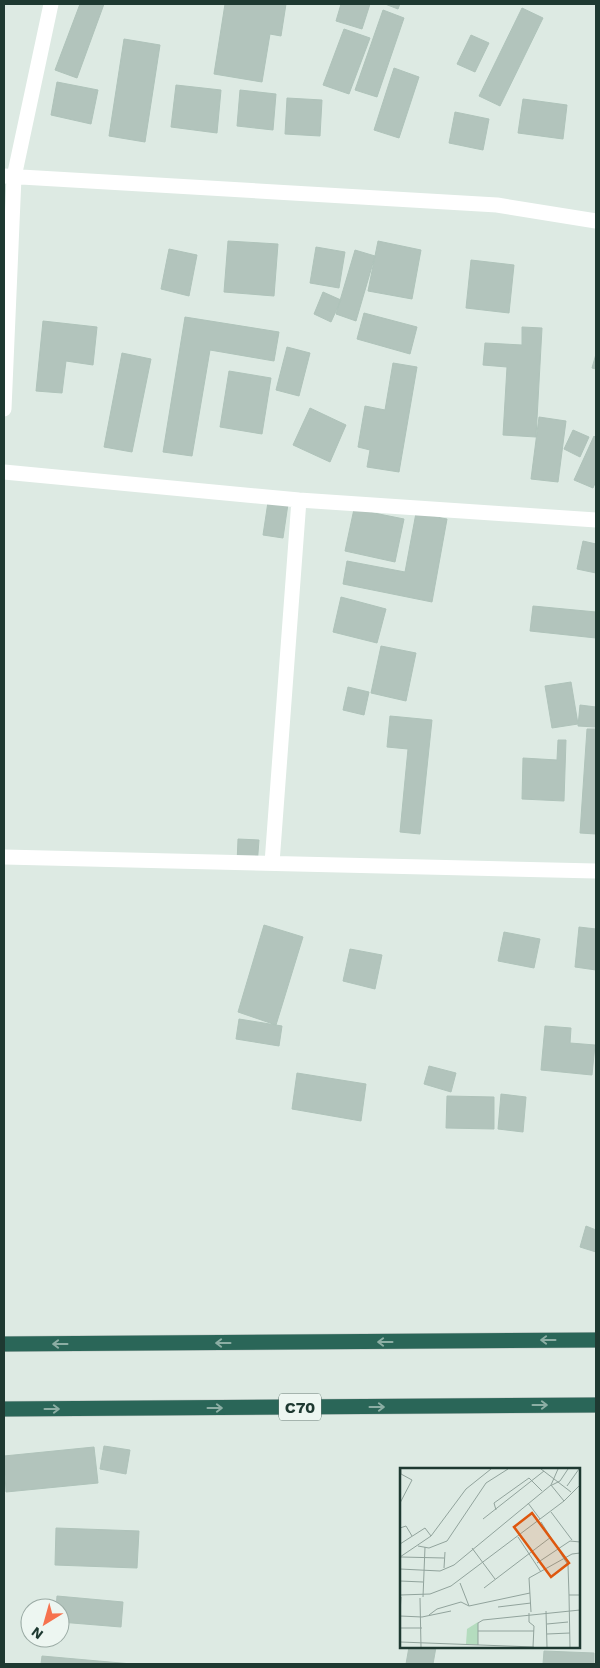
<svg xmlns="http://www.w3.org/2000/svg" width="600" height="1668" font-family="'Work Sans',sans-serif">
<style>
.building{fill:#b2c4bc;stroke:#afc3ba}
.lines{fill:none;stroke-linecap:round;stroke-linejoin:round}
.highway-casing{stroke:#bcc4c1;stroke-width:16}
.street{stroke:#fff;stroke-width:15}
.highway{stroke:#2a6658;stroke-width:15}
.oneway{stroke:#8caea4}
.labels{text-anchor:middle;stroke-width:5;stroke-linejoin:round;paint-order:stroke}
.shield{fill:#edf6f1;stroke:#5c726b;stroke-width:1}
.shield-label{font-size:16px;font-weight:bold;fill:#1e3931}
.inset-road{fill:none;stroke:#91a39c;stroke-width:1}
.view{fill:#de570e;fill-opacity:0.15;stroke:#de570e;stroke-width:2.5}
.inset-edge{fill:none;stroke:#1e3931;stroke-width:2.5}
</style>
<rect width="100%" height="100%" fill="#ddeae3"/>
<path class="building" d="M 80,4 L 104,4 L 77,78 L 55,70 Z
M 225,4 L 286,4 L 281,36 L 270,34 L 262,82 L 214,74 Z
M 341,4 L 370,4 L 362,29 L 336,21 Z
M 385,4 L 400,4 L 398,9 Z
M 522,8 L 543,18 L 500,106 L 479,96 Z
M 383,10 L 404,18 L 377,97 L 355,90 Z
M 344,29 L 370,38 L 349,94 L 323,85 Z
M 471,35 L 489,43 L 475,72 L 457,64 Z
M 124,39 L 160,45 L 145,142 L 109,136 Z
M 394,68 L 419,77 L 399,138 L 374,130 Z
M 57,82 L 98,90 L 91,124 L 51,115 Z
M 176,85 L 221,90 L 217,133 L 171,127 Z
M 240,90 L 276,94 L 273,130 L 237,126 Z
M 287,98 L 322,100 L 320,136 L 285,134 Z
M 523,99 L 567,105 L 563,139 L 518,133 Z
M 455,112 L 489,119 L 483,150 L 449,143 Z
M 228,241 L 278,244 L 274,296 L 224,292 Z
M 378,241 L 421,250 L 412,299 L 368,291 Z
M 316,247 L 345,252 L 339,288 L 310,283 Z
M 169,249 L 197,255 L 189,296 L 161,289 Z
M 355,250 L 375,256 L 356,321 L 336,314 Z
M 471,260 L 514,265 L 509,313 L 466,308 Z
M 323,292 L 341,300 L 331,322 L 314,314 Z
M 364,313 L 417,327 L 410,354 L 357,339 Z
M 185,317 L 279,332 L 274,361 L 210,350 L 192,456 L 163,452 Z
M 43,321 L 97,327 L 93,365 L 66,361 L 62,393 L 36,391 Z
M 522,327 L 542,328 L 536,437 L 503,435 L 507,367 L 483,365 L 485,343 L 522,345 Z
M 287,347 L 310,353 L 299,396 L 276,390 Z
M 122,353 L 151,359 L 132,452 L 104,447 Z
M 596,354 L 596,369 L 592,368 Z
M 393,363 L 417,367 L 399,472 L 367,467 L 370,450 L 358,447 L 365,406 L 385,410 Z
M 229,371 L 271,378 L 262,434 L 220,427 Z
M 310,408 L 346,425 L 330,462 L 293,445 Z
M 539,417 L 566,421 L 558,482 L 531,479 Z
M 573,430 L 589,437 L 580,457 L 564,449 Z
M 594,436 L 596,438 L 596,481 L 593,488 L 574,480 Z
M 268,502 L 288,504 L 283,538 L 263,535 Z
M 354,509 L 404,519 L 395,562 L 345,551 Z
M 416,513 L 447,519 L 432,602 L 343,584 L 347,561 L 405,572 Z
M 583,541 L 596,544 L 596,573 L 577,569 Z
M 341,597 L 386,609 L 377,643 L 333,632 Z
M 533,606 L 596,612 L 596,638 L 530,631 Z
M 381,646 L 416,653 L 406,701 L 371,693 Z
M 571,682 L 578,724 L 552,728 L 545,686 Z
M 348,687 L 369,692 L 364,715 L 343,710 Z
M 580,705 L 596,707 L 596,727 L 578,726 Z
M 390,716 L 432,720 L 420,834 L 400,832 L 408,749 L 387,747 Z
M 587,729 L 596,729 L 596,834 L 580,833 Z
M 558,740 L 566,740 L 564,801 L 522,799 L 523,758 L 557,760 Z
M 238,839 L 259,840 L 257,866 L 237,864 Z
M 264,925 L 303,937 L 276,1025 L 238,1012 Z
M 579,927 L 596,929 L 596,970 L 575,967 Z
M 504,932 L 540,939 L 534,968 L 498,961 Z
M 350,949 L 382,955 L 375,989 L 343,981 Z
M 239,1019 L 282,1026 L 279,1046 L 236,1039 Z
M 545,1026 L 571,1028 L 570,1043 L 595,1045 L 592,1075 L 541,1070 Z
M 429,1066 L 456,1073 L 451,1092 L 424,1084 Z
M 297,1073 L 366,1084 L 361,1121 L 292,1109 Z
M 501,1094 L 526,1097 L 523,1132 L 498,1129 Z
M 447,1096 L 494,1097 L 494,1129 L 446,1128 Z
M 586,1226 L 596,1230 L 596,1252 L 580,1247 Z
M 104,1446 L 130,1450 L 126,1474 L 100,1469 Z
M 94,1447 L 98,1483 L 6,1492 L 4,1456 Z
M 56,1528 L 139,1531 L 137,1568 L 55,1565 Z
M 57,1596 L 123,1602 L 121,1627 L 60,1622 L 60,1608 L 56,1608 Z
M 409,1647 L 436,1647 L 433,1664 L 406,1664 Z
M 544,1651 L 594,1653 L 594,1664 L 543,1664 Z
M 42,1656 L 132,1664 L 41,1664 Z"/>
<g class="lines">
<g class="highway-casing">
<path id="highway" d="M 4,1344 L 596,1340
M 4,1409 L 596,1405"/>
</g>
<path class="street" d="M 4,176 L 497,205 L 596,221
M 4,409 L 14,177 L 51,4
M 4,472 L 299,500 L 596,520
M 4,857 L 596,871
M 272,863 L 299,500"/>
<use href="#highway" class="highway"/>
</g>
<defs><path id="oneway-shaft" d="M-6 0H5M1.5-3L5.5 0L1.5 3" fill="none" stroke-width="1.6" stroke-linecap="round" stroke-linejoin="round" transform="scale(1.25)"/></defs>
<g class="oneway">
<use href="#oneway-shaft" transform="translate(548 1340) rotate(180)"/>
<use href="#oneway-shaft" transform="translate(385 1342) rotate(180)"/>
<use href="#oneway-shaft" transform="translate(223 1343) rotate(180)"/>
<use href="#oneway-shaft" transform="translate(60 1344) rotate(180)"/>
<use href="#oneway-shaft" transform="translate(540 1405)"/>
<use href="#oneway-shaft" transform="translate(377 1407)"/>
<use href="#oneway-shaft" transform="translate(215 1408)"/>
<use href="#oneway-shaft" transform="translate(52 1409)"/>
</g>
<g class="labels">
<rect class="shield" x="279" y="1393.5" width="42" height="27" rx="4"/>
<g class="shield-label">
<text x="300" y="1413">C70</text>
</g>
</g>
<g transform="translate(400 1468)">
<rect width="180" height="180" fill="#ddeae3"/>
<path d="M 78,154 L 78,177 L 66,176 L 67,161 Z" fill="#b4dcbe"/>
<path class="inset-road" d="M 141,1 L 171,24M 151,17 L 158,1M 152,17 L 160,13 L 168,1M 167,18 L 179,1M 0,35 L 12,12 L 1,6 L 1,1M 128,35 L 140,51M 96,42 L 94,35 L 129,10 L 142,23M 151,44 L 172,72M 83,51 L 144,3M 141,54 L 168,97 L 169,127M 0,60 L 6,58 L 12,68M 118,69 L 141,104M 0,76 L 25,60 L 31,68M 18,78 L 29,80 L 47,73 L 86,15 L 108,1M 72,80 L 95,111M 0,89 L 31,68 L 66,21 L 91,1M 1,89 L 44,90M 137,95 L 170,73 L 180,74M 44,100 L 45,84M 0,101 L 40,103 L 54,97 L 151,17 L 164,33M 0,113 L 23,114M 60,115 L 69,138M 84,120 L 151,69M 0,127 L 30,126 L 51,118 L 164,33 L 180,17M 23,129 L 25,79M 20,130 L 21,179M 98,139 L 131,135M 146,143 L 147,179M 131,144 L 129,110 L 172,86 L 180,85M 0,145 L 1,129M 129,145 L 129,154 L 134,158 L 133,179M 29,147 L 37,141 L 61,134 L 69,138 L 130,125M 0,148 L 22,149 L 51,143M 147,156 L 168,154M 0,160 L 22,160M 78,163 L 134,163M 147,166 L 170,165M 0,174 L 134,179M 78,177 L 78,155 L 83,152 L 180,142M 170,179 L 169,127 L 180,127"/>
<path class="view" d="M 132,45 L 169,95 L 151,109 L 114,59 Z"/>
<rect width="180" height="180" class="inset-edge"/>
</g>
<rect width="600" height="1668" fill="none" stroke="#1e3931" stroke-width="10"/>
<g transform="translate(45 1623) rotate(217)"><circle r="24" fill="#edf6f1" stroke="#9aaaa4"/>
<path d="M0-4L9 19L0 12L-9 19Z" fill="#f6724e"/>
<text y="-8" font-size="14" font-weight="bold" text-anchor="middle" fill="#1e3931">N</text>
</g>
</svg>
